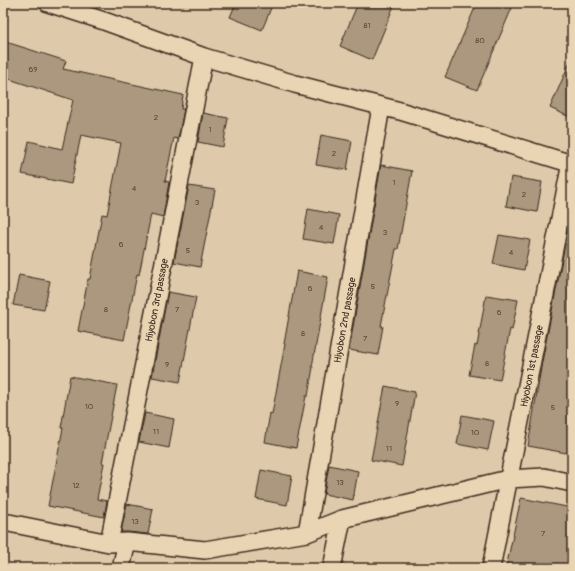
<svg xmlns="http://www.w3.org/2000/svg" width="575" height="571" font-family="Pangolin,sans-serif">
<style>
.building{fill:#ab987f;stroke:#3b2a1e}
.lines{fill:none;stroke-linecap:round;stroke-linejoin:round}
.street-casing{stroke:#3b2a1e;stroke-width:20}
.street{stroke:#e9d4b3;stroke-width:17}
.labels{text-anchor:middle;stroke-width:3;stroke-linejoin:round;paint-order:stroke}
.number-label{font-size:8px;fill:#574636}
.street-label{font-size:10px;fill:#3b2a1e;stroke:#e9d4b3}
</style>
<rect width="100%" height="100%" fill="#decaaa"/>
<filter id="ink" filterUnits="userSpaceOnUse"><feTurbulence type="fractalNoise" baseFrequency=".025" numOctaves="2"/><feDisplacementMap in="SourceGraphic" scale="8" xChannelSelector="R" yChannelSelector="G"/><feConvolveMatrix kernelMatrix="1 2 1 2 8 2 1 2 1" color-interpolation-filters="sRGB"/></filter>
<g filter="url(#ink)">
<path class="building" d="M 236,3 L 273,3 L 262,30 L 230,17 Z
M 358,3 L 395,3 L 372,60 L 340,46 Z
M 477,3 L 514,3 L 477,90 L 445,77 Z
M 3,41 L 66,61 L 63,69 L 183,95 L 181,109 L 184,109 L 178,139 L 174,138 L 165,181 L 169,182 L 163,217 L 151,214 L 139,275 L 137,274 L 124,340 L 78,331 L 88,279 L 90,279 L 102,214 L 107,215 L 121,143 L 81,135 L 71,184 L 22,174 L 29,141 L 62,149 L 73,100 L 3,77 Z
M 572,57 L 572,118 L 550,108 Z
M 203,113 L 228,118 L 223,147 L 198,142 Z
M 321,135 L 352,141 L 347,170 L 316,165 Z
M 381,165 L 412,171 L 398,249 L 396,249 L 381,326 L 383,326 L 378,355 L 349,350 Z
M 511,177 L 542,182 L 537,212 L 506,206 Z
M 189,186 L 215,190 L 200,267 L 174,262 Z
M 308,209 L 339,215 L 334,244 L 303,239 Z
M 499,235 L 530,240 L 524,270 L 493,264 Z
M 565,244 L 572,245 L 572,454 L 528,446 L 542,362 Z
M 297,271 L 328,277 L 312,367 L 313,367 L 308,396 L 306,396 L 296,448 L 265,442 L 270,413 L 272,414 L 285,344 L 284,344 Z
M 19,275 L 50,281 L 44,310 L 13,305 Z
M 168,292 L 196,297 L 180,382 L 152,377 Z
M 486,295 L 518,300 L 512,330 L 510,329 L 500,380 L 469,375 L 475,345 L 477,346 Z
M 70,376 L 117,385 L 102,463 L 104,463 L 97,499 L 107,501 L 104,517 L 48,506 L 63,428 L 61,428 Z
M 385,386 L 415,392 L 402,466 L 371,460 Z
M 145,413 L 174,419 L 169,448 L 139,442 Z
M 462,415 L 494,421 L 488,450 L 457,444 Z
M 329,465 L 358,471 L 353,500 L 324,494 Z
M 261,470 L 292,476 L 287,505 L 256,499 Z
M 521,498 L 572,508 L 572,568 L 506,568 Z
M 127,504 L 153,509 L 148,534 L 128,532 L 121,532 Z"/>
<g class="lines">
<g class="street-casing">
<path id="street" d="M 48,3 L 104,21 L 204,57 L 295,84 L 400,111 L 572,164
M 9,523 L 109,543 L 127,542 L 205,550 L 307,533 L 342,519 L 508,479 L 544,477 L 572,483
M 307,533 L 381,107
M 109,543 L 204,57
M 121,568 L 127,542
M 332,568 L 342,519
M 491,568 L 571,163"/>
</g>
<use href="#street" class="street"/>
</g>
</g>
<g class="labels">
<g class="number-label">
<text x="367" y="28">81</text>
<text x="480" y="43">80</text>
<text x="33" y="72">69</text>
<text x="156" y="120">2</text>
<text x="210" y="132">1</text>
<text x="334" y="156">2</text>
<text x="394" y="185">1</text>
<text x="134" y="191">4</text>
<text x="524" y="197">2</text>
<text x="197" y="205">3</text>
<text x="321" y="230">4</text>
<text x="385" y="235">3</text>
<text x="121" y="247">6</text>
<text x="188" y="253">5</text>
<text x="511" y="255">4</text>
<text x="373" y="289">5</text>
<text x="310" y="291">6</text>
<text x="106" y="312">8</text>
<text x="177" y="312">7</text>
<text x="499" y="315">6</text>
<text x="303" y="336">8</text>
<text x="365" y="341">7</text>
<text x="487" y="366">8</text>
<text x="167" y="367">9</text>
<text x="397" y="406">9</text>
<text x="89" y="409">10</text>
<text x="553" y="410">5</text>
<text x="156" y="434">11</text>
<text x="475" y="435">10</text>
<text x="389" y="451">11</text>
<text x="340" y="485">13</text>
<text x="76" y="488">12</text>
<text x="135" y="524">13</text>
<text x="543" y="536">7</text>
</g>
<g class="street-label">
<text transform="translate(156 300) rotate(-79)" y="4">Hiyobon 3rd passage</text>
<text transform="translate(344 320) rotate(-80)" y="4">Hiyobon 2nd passage</text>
<text transform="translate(531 366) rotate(-79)" y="4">Hiyobon 1st passage</text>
</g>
</g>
<rect width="575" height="571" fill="none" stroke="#e9d4b3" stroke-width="16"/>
<rect x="8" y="8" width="559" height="555" fill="none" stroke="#3b2a1e" stroke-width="1.5" filter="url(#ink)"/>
</svg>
